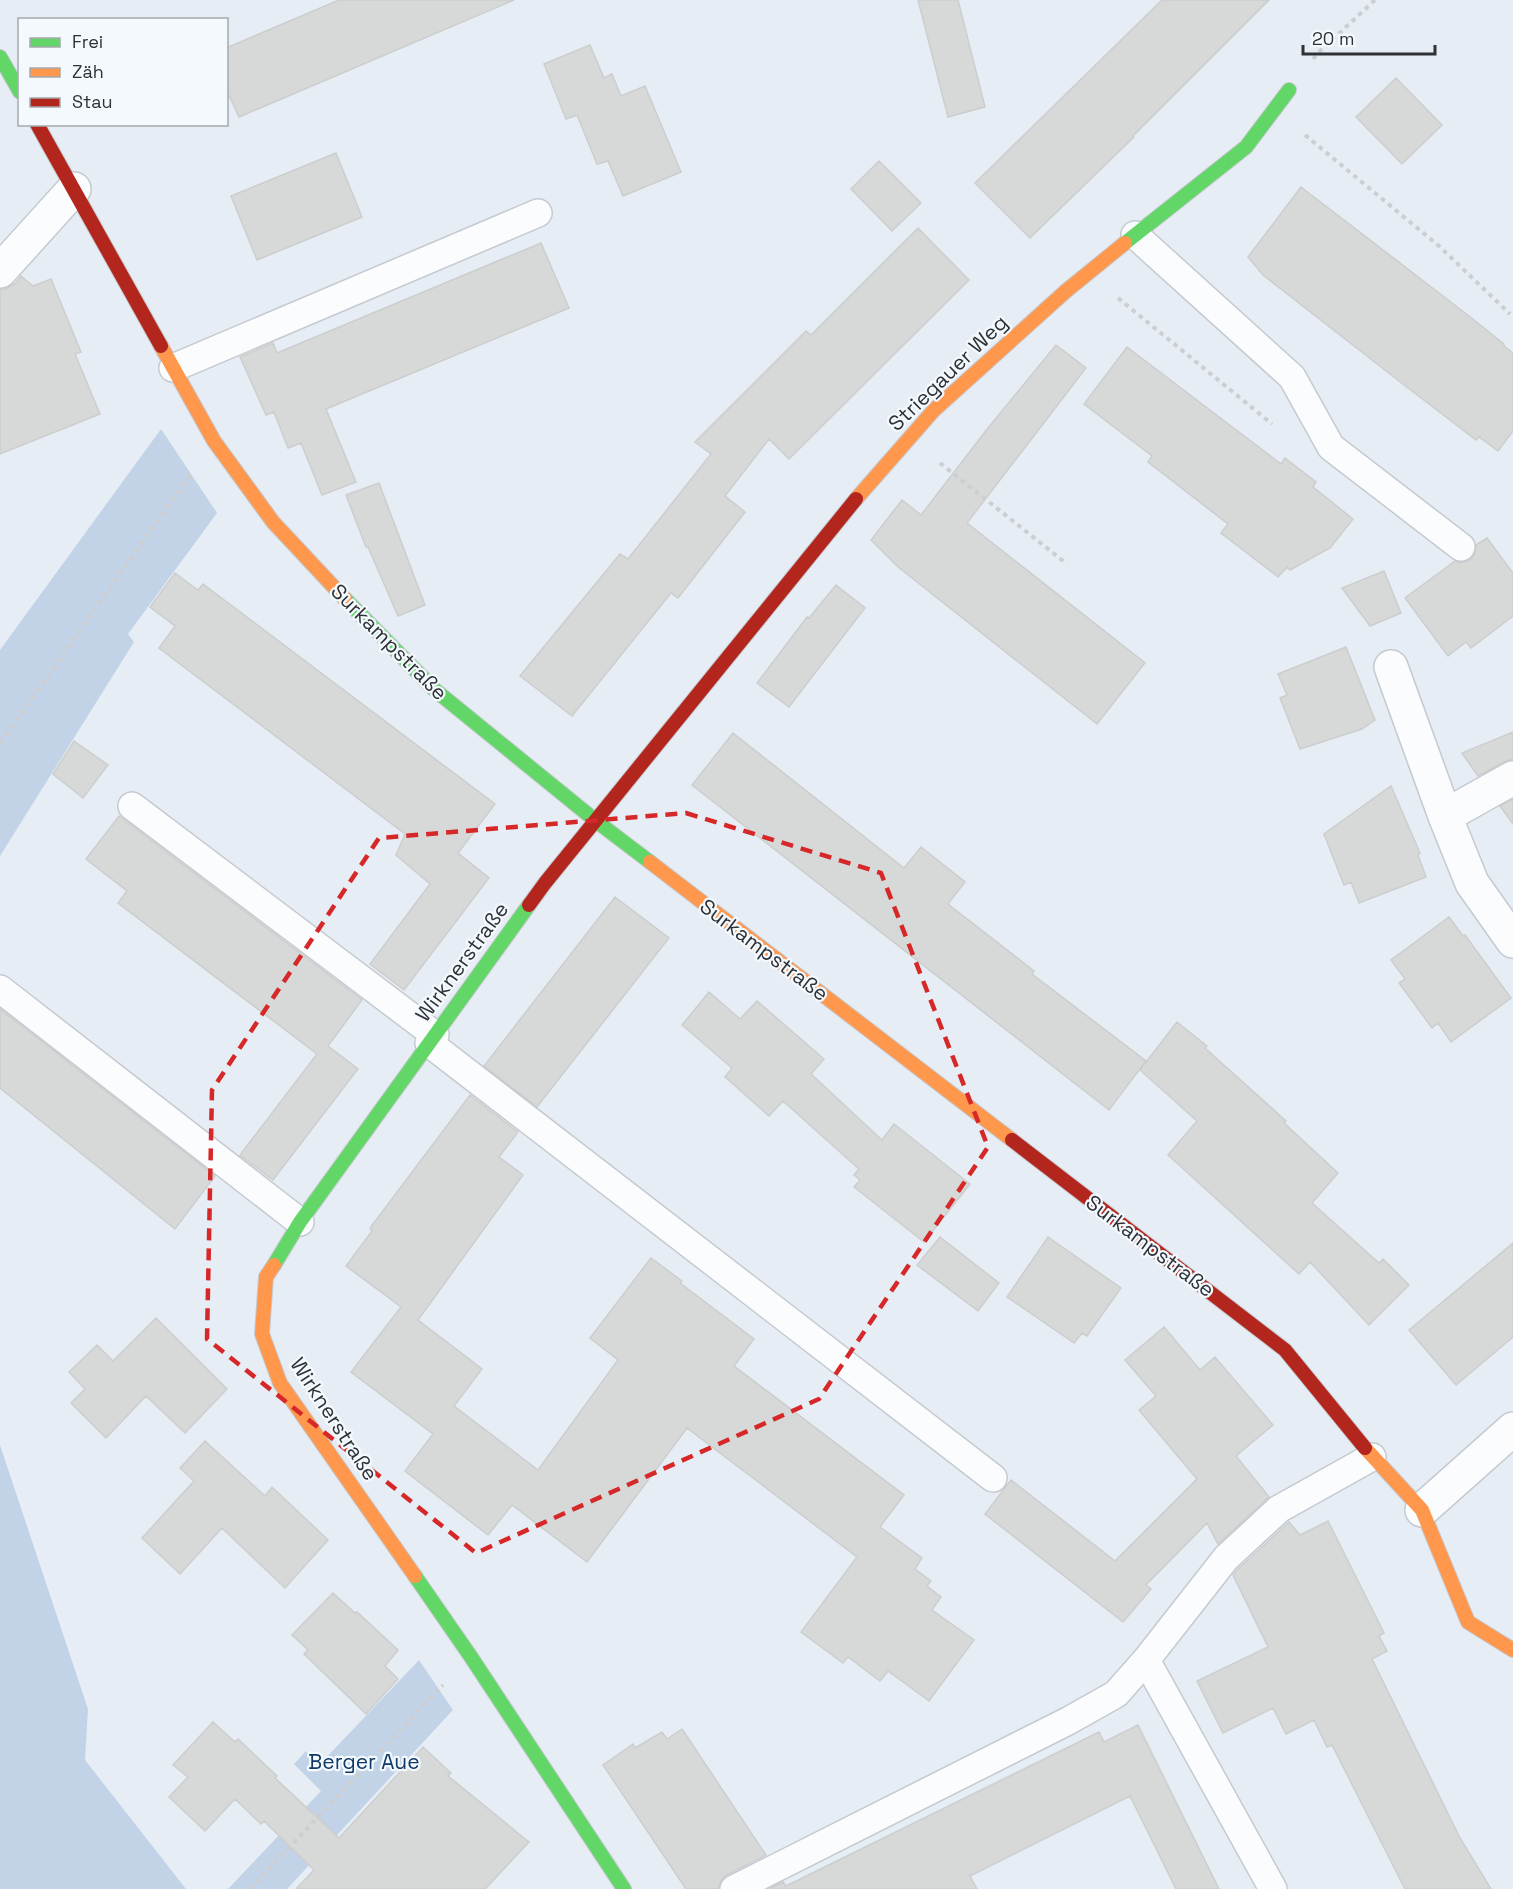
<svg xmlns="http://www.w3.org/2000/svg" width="1513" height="1889" font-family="'Space Grotesk',sans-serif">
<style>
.green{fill:#c2d3e8}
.building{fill:#d7d9d9;stroke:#cccece;stroke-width:1.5}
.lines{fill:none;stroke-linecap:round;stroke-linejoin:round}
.lane-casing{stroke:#c5cad0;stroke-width:30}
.street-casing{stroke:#c5cad0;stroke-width:36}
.fast-casing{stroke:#c5cad0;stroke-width:16}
.slow-casing{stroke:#c5cad0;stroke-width:16}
.jam-casing{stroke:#c5cad0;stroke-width:16}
.path{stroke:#ccced0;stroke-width:4;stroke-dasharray:4.5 4.5;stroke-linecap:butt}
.lane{stroke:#fbfcfe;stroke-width:27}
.street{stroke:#fbfcfe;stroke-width:33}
.fast{stroke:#63d668;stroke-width:14}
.slow{stroke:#ff974d;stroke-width:14}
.jam{stroke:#b3261e;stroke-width:14}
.marked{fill:none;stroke:#d62828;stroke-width:4.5;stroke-dasharray:12 8;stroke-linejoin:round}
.labels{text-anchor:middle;stroke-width:4.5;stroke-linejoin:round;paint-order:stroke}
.street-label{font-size:21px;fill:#2e3237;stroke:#f4f9fe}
.park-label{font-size:21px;fill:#0f3966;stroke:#f4f9fe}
</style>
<rect width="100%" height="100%" fill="#e7edf5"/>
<path class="green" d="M 161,429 L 217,513 L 128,634 L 134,642 L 0,856 L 0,650 Z
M 0,1445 L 88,1709 L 85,1760 L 186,1889 L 0,1889 Z
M 419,1660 L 453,1710 L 287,1889 L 228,1889 L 321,1791 L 294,1764 L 306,1751 L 320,1764 Z"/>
<path class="building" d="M 339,0 L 514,0 L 239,117 L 226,89 L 226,48 Z
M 918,0 L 958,0 L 985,107 L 948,117 Z
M 1162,0 L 1269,0 L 1133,136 L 1134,137 L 1030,238 L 975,183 Z
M 590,45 L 604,78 L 612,74 L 621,96 L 645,86 L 681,172 L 623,196 L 608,161 L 597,164 L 577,115 L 566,119 L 544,64 Z
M 1396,78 L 1442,125 L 1402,164 L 1356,117 Z
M 336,153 L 362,217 L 257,260 L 231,196 Z
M 879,161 L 921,203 L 892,231 L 851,189 Z
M 1301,187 L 1469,316 L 1504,344 L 1504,346 L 1513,353 L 1513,431 L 1498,451 L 1479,437 L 1476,440 L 1408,388 L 1263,275 L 1248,257 Z
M 918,228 L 969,280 L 789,459 L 769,439 L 725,496 L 745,512 L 678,598 L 671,593 L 572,716 L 520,676 L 620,554 L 628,559 L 711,454 L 695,442 L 806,331 L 811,335 Z
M 541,243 L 569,308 L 326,409 L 356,482 L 322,495 L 301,443 L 288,448 L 274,412 L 266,415 L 240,357 L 273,343 L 277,353 Z
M 21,276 L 33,286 L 51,279 L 81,352 L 75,354 L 100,414 L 0,454 L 0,289 L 6,289 L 16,283 Z
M 1056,345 L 1086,368 L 967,523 L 1145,663 L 1097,724 L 898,567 L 871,540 L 902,500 L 921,515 L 988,428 Z
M 1127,347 L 1281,464 L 1285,458 L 1316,482 L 1313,487 L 1353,519 L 1330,548 L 1290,570 L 1287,567 L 1278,577 L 1221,533 L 1228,524 L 1148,462 L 1152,456 L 1084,404 Z
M 379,483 L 425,605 L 398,616 L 368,547 L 366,547 L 346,495 Z
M 1487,538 L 1513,573 L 1513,616 L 1471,648 L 1466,642 L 1448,656 L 1405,598 L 1455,561 L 1460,563 L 1468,561 L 1474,556 L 1476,545 Z
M 1384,571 L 1401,613 L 1370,626 L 1342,588 Z
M 175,573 L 198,590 L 203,584 L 495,804 L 458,853 L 489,878 L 404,990 L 370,964 L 430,884 L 396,855 L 405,834 L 159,648 L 175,626 L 150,607 Z
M 836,585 L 865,608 L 789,707 L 757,683 L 807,617 L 809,618 Z
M 1346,647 L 1375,720 L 1362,729 L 1300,749 L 1280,698 L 1287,695 L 1278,674 Z
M 1513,732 L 1513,759 L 1504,762 L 1478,776 L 1462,753 Z
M 733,733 L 904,868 L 921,847 L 965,882 L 948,904 L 1034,971 L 1032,974 L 1146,1061 L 1109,1110 L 692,785 Z
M 74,741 L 108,765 L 83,798 L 53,774 Z
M 1391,786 L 1420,853 L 1418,855 L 1426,877 L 1359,903 L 1351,882 L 1344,885 L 1324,834 Z
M 1513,799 L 1513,824 L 1500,806 Z
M 119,816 L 362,1000 L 328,1046 L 358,1069 L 273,1180 L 240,1155 L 317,1054 L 118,903 L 127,891 L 86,859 Z
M 615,897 L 669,938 L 537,1107 L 484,1066 Z
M 1449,917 L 1463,936 L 1465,935 L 1511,998 L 1451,1042 L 1438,1023 L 1432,1028 L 1416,1006 L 1399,983 L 1405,979 L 1391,960 Z
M 709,992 L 740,1019 L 757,1001 L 824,1059 L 811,1074 L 882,1140 L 894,1124 L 970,1184 L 924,1242 L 854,1187 L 860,1180 L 854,1175 L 859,1169 L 783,1101 L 769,1116 L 725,1077 L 732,1068 L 682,1025 Z
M 0,1009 L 215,1176 L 175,1229 L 0,1088 Z
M 1177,1022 L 1207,1046 L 1205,1048 L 1286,1121 L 1284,1123 L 1338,1173 L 1312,1203 L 1379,1263 L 1383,1259 L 1409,1285 L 1369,1325 L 1310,1262 L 1299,1274 L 1168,1155 L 1197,1121 L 1140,1070 Z
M 470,1095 L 518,1132 L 499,1157 L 523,1175 L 418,1320 L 482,1369 L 454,1406 L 538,1470 L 618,1360 L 590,1338 L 651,1258 L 682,1281 L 680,1283 L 754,1339 L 734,1366 L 904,1495 L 880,1527 L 922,1558 L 915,1569 L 931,1581 L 927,1586 L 941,1597 L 932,1610 L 974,1640 L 929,1701 L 888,1671 L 880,1681 L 848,1657 L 843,1663 L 801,1632 L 857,1557 L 687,1428 L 587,1562 L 512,1505 L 488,1535 L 405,1471 L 433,1434 L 351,1372 L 401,1307 L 346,1266 L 372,1231 L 370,1228 Z
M 940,1237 L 999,1283 L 978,1311 L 917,1265 Z
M 1048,1237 L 1121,1288 L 1087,1336 L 1082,1333 L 1074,1343 L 1007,1297 Z
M 1513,1243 L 1513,1337 L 1456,1385 L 1409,1330 Z
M 156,1318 L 227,1389 L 185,1433 L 146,1396 L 106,1438 L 71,1403 L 85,1389 L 69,1372 L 97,1345 L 113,1361 Z
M 1164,1327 L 1200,1370 L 1215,1357 L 1273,1425 L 1236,1456 L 1269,1497 L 1218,1544 L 1207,1523 L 1146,1585 L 1151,1589 L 1123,1622 L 985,1514 L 1011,1480 L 1115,1561 L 1197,1479 L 1139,1410 L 1156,1396 L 1125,1360 Z
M 205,1441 L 265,1496 L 272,1487 L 328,1540 L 285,1588 L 222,1528 L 180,1574 L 142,1538 L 194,1481 L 180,1468 Z
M 1328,1521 L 1384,1633 L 1379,1636 L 1387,1651 L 1372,1659 L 1460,1838 L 1491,1889 L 1405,1889 L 1332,1745 L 1327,1747 L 1314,1720 L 1286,1734 L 1273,1708 L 1223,1733 L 1197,1681 L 1268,1647 L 1233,1575 L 1238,1569 L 1289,1522 L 1300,1535 Z
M 333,1593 L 355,1613 L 357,1612 L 398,1650 L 385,1666 L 398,1679 L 366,1714 L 304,1654 L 308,1650 L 292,1635 Z
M 213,1722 L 235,1742 L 238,1739 L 277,1776 L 275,1778 L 339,1838 L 423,1747 L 451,1773 L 448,1776 L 529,1842 L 485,1889 L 296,1889 L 314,1870 L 264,1821 L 261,1824 L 235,1799 L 205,1831 L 169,1797 L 188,1777 L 173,1765 Z
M 1138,1725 L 1219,1889 L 1176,1889 L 1130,1796 L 970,1876 L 977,1889 L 769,1889 L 783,1882 L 786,1886 L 1099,1732 L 1104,1742 Z
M 682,1729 L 766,1855 L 726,1875 L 721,1881 L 718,1889 L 686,1889 L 603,1765 L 633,1744 L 635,1748 L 662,1732 L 667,1739 Z"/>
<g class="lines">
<g class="lane-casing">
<path id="lane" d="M 1135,235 L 1292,377 L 1331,447 L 1461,547
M 173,368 L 538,213
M 132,806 L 435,1035
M 0,989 L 300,1222
M 429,1043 L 993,1478
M 1146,1660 L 1273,1889
M 734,1889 L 1068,1721 L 1116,1694 L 1146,1660 L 1226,1558 L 1279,1509 L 1372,1457"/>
</g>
<g class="street-casing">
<path id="street" d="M 0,271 L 74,189
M 1391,667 L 1445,816 L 1472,883 L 1513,941
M 1445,816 L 1513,778
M 1422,1510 L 1513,1429"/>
</g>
<g class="fast-casing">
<path id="fast" d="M 0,57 L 20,92
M 1125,243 L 1246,147 L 1289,90
M 345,599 L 435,690 L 596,821 L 650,862
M 274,1265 L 300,1222 L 529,905
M 415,1576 L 471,1657 L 624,1889"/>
</g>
<g class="slow-casing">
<path id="slow" d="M 161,346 L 214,441 L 273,522 L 345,599
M 856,499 L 934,410 L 1066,291 L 1125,243
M 650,862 L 1012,1140
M 274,1265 L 266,1277 L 262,1334 L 280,1383 L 415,1576
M 1365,1448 L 1422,1510 L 1468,1622 L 1513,1650"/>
</g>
<g class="jam-casing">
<path id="jam" d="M 37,124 L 161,346
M 529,905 L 545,883 L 856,499
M 1012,1140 L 1285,1350 L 1365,1448"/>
</g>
<path class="path" d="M 1313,59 L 1320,51 L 1375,0
M 1305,135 L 1439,246 L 1510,314
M 1118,298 L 1272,424
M 940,463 L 1067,564
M 0,743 L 191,474
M 250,1889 L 443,1685"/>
<use href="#lane" class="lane"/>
<use href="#street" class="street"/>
<use href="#fast" class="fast"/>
<use href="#slow" class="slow"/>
<use href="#jam" class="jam"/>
</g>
<path class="marked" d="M 686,813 L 881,873 L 988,1147 L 819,1399 L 476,1553 L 207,1339 L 212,1090 L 379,838 Z"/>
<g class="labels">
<g class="street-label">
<text transform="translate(948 373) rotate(-44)" y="7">Striegauer Weg</text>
<text transform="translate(389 642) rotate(45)" y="7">Surkampstraße</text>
<text transform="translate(764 950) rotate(37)" y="7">Surkampstraße</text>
<text transform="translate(462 962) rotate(-54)" y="7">Wirknerstraße</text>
<text transform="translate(1150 1246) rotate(37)" y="7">Surkampstraße</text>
<text transform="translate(334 1419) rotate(57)" y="7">Wirknerstraße</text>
</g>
<g class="park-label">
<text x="364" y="1769">Berger Aue</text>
</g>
</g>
<rect x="18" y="18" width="210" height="108" fill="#f4f9fe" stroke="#a5a9ae" stroke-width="1.5"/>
<rect x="30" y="38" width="30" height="9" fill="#63d668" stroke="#a5a9ae" stroke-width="1.5"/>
<text x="72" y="48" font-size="18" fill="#2e3237">Frei</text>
<rect x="30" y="68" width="30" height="9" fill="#ff974d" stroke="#a5a9ae" stroke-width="1.5"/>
<text x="72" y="78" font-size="18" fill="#2e3237">Zäh</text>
<rect x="30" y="98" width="30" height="9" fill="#b3261e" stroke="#a5a9ae" stroke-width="1.5"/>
<text x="72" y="108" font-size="18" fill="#2e3237">Stau</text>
<path d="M1303 45v9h132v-9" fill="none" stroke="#2e3237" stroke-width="3"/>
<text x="1312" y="45" font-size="18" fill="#2e3237" stroke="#f4f9fe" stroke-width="4.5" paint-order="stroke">20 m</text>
</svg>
